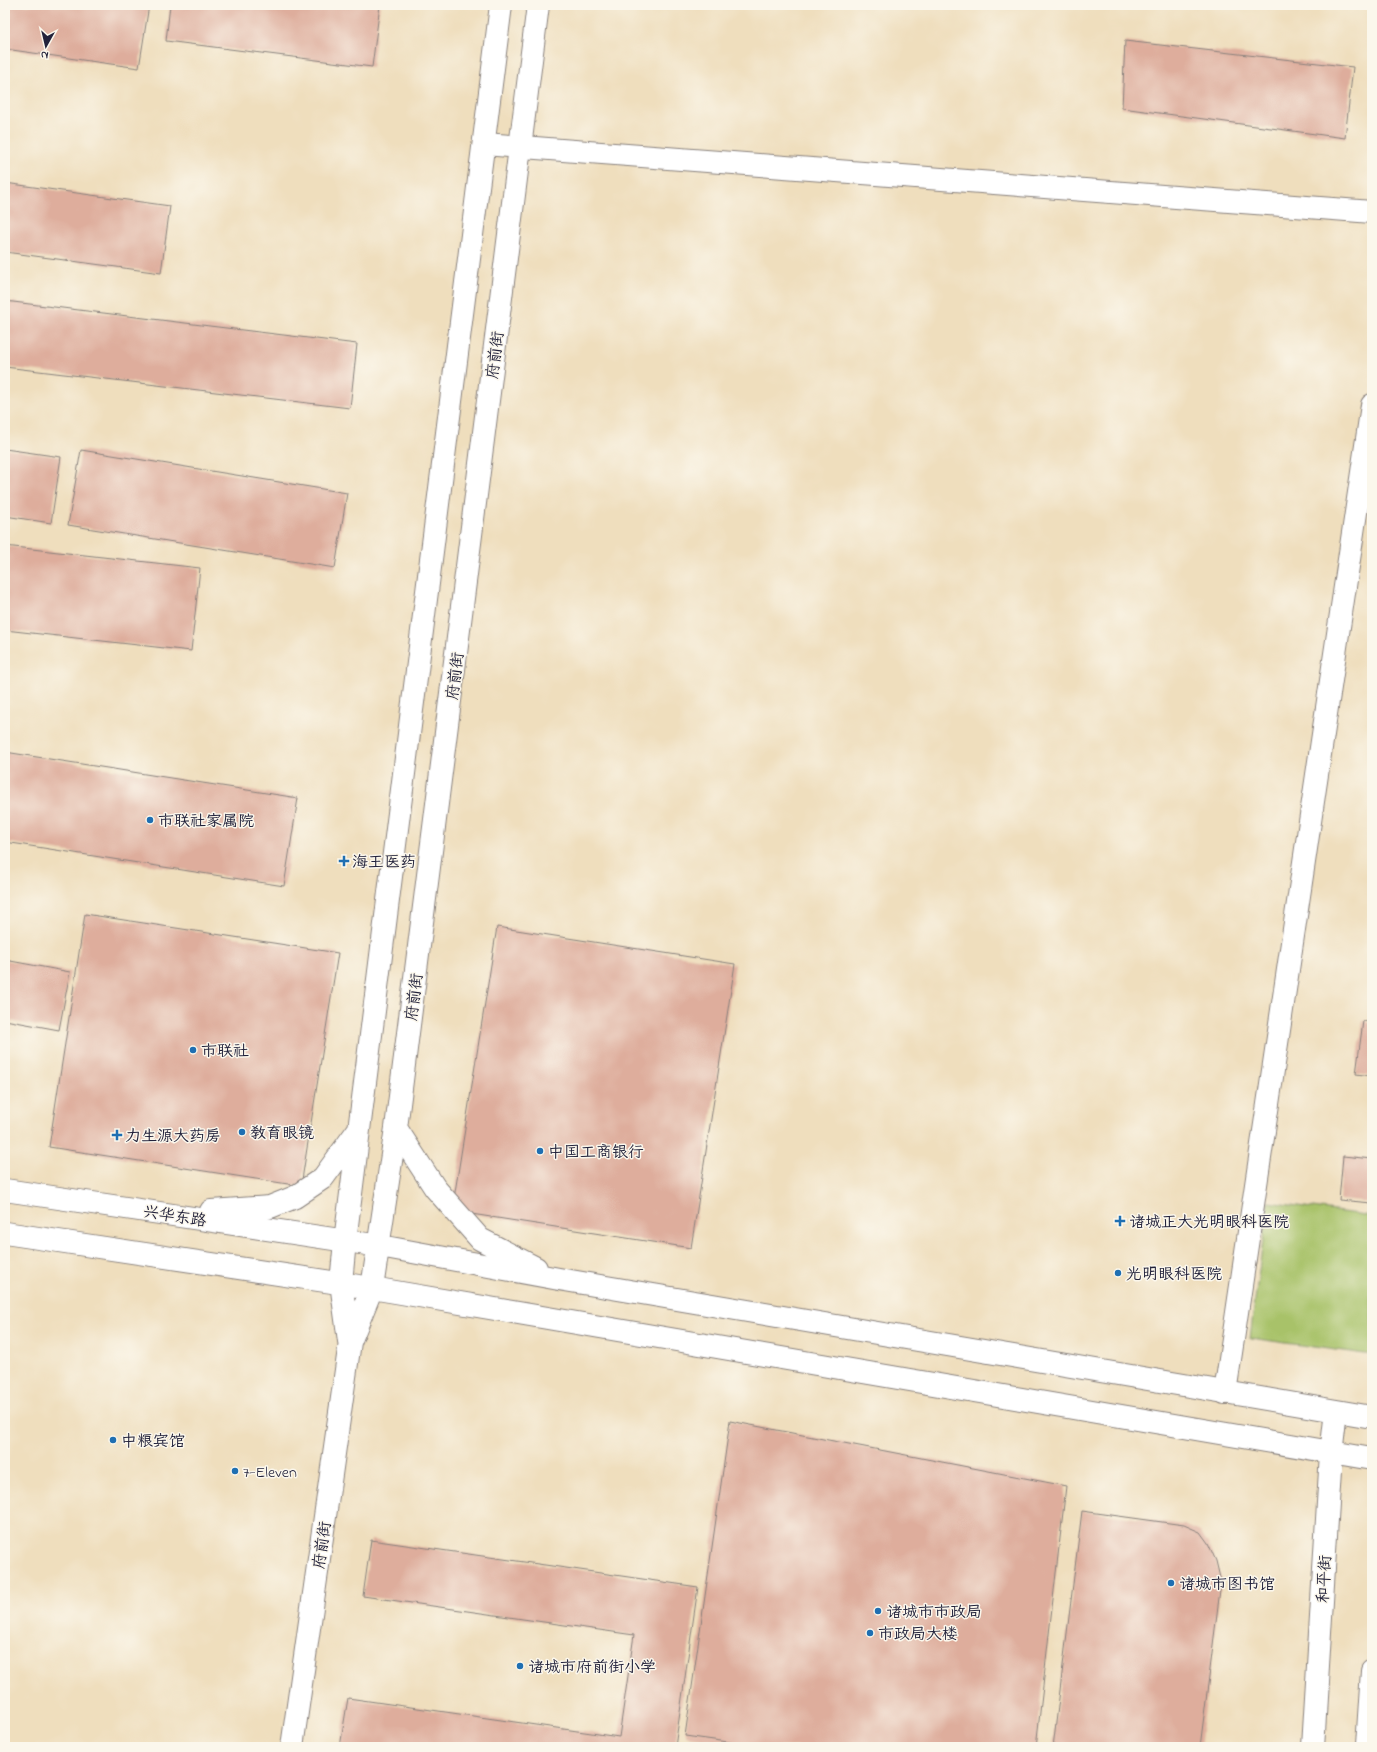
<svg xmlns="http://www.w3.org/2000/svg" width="1377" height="1752" font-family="'Indie Flower','LXGW WenKai TC',sans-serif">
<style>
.green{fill:#a8c269;stroke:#657252}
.building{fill:#dead9c}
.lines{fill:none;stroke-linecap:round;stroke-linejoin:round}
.street-casing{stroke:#88807c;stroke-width:24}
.secondary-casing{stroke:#88807c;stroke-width:24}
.street{stroke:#fff;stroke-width:22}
.secondary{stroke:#fff;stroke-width:22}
.poi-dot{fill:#1f6fb2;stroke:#fbf7ec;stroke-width:1.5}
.labels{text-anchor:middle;stroke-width:3;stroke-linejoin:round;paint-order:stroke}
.street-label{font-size:16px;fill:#22223b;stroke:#fbf7ec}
.poi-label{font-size:16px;fill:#22223b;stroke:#fbf7ec;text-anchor:start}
</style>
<rect width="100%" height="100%" fill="#fbf7ec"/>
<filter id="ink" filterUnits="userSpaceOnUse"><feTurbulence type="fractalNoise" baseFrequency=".025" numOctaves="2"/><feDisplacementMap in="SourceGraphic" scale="8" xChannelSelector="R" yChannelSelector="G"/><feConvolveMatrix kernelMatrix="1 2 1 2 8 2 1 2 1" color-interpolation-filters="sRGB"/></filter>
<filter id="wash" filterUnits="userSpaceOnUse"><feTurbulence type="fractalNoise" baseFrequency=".012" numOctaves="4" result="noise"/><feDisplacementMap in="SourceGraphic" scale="16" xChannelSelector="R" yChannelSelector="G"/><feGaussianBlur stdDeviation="0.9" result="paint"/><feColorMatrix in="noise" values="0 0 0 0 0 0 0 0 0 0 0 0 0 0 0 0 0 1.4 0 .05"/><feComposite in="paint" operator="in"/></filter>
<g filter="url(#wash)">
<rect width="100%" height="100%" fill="#efdebd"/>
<path class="green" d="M 1268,1202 L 1372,1216 L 1372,1355 L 1250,1338 Z"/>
<g id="blocks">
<path class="building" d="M 5,5 L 149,5 L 139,68 L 5,49 Z
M 170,5 L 380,5 L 372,67 L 166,41 Z
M 1125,41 L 1353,67 L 1345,138 L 1122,108 Z
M 5,183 L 170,206 L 161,273 L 5,252 Z
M 5,301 L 357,344 L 350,408 L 5,367 Z
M 5,449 L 61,457 L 51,523 L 5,516 Z
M 81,450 L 347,493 L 335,568 L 68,525 Z
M 5,546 L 200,568 L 191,651 L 5,630 Z
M 5,752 L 298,798 L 284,886 L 5,842 Z
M 85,914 L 338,953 L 301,1186 L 49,1147 Z
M 497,927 L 735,964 L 691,1248 L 452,1211 Z
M 5,960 L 70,972 L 59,1030 L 5,1020 Z
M 1363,1021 L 1372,1022 L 1372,1076 L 1356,1074 Z
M 1343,1156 L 1372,1159 L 1372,1203 L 1339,1200 Z
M 730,1421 L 1066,1486 L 1036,1747 L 764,1747 L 685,1736 Z
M 1082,1511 L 1184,1525 L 1200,1532 L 1208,1543 L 1216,1561 L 1221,1582 L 1200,1747 L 1053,1747 Z
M 371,1540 L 698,1587 L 675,1747 L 340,1747 L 348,1698 L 619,1737 L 634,1635 L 363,1596 Z"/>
</g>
</g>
<g filter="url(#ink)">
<use href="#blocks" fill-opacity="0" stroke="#88807c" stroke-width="1"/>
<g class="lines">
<g class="street-casing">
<path id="street" d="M 484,144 L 1372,212
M 1225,1393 L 1372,405"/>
</g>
<g class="secondary-casing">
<path id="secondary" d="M 396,1128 L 435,1188 L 480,1239 L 536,1268
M 5,1190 L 380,1246 L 559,1279 L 1372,1417
M 211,1211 L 270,1207 L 295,1197 L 323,1178 L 358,1130
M 5,1233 L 372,1288 L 1372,1459
M 349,1341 L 341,1283 L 345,1241 L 501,5
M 292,1747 L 350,1342 L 372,1288 L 396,1128 L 538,5
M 1313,1747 L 1331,1454 L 1336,1411
M 1367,1747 L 1372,1670"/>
</g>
<use href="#street" class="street"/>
<use href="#secondary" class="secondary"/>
</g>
</g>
<g class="poi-dot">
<circle cx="150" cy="820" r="4"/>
<path d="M342 855h4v4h4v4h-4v4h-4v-4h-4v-4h4z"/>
<circle cx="193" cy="1050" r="4"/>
<circle cx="242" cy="1132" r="4"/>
<path d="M115 1129h4v4h4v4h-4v4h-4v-4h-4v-4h4z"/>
<circle cx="540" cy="1151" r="4"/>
<path d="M1118 1215h4v4h4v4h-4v4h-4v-4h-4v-4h4z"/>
<circle cx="1118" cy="1273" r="4"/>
<circle cx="113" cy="1440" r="4"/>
<circle cx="235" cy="1471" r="4"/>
<circle cx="1171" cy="1583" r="4"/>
<circle cx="878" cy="1611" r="4"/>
<circle cx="870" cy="1633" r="4"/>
<circle cx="520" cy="1666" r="4"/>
</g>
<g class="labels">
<g class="street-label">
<text transform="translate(494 355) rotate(-83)" y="6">府前街</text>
<text transform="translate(454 676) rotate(-83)" y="6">府前街</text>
<text transform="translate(413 997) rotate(-83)" y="6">府前街</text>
<text transform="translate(175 1215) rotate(9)" y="6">兴华东路</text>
<text transform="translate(321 1545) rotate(-82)" y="6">府前街</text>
<text transform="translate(1323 1579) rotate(-87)" y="6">和平街</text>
</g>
<g class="poi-label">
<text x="158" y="826">市联社家属院</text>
<text x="352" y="867">海王医药</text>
<text x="201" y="1056">市联社</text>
<text x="250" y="1138">教育眼镜</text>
<text x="125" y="1141">力生源大药房</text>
<text x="548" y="1157">中国工商银行</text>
<text x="1129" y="1227">诸城正大光明眼科医院</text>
<text x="1126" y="1279">光明眼科医院</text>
<text x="121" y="1446">中粮宾馆</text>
<text x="243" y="1477">7-Eleven</text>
<text x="1179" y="1589">诸城市图书馆</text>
<text x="886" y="1617">诸城市市政局</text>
<text x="878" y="1639">市政局大楼</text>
<text x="528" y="1672">诸城市府前街小学</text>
</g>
</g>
<rect width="1377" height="1752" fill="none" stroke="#fbf7ec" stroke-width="20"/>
<g transform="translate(46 46) rotate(188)" stroke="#fbf7ec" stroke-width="3" paint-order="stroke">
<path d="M0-3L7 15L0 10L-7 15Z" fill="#22223b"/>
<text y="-6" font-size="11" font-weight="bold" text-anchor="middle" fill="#22223b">N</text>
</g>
</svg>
